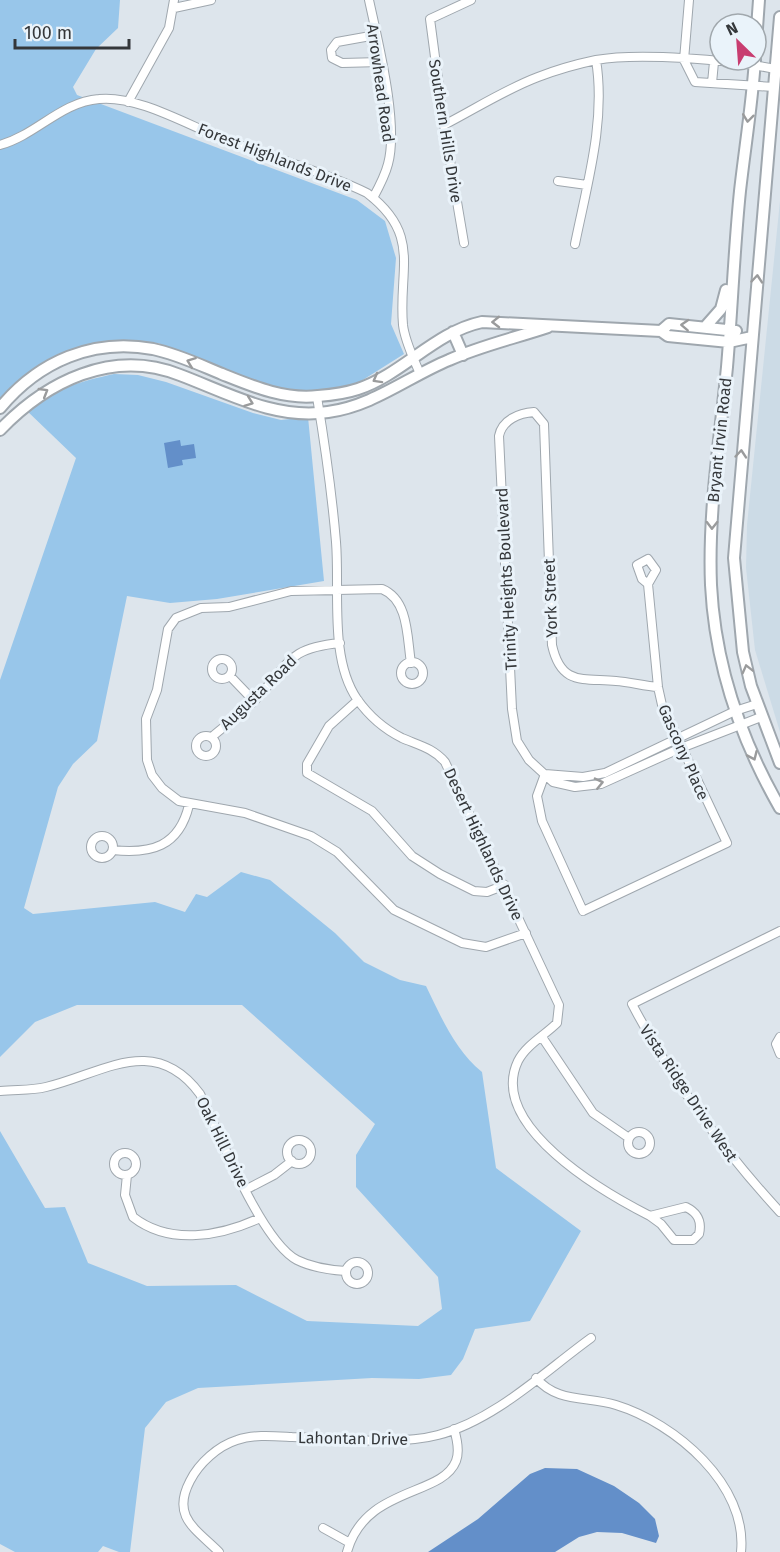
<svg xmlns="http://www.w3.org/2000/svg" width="780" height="1552" font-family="'Fira Sans',sans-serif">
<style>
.built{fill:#ccdbe6}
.green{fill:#98c6ea}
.water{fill:#638fc9}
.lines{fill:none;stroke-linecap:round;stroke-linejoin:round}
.street-casing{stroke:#9fa7ae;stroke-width:10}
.secondary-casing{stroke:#9fa7ae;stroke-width:14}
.street{stroke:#fff;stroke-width:8}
.secondary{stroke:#fff;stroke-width:10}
.oneway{stroke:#9a9b9c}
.labels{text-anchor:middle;stroke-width:6;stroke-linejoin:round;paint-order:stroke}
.street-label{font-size:16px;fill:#34373a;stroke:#eaf3fa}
</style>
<rect width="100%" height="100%" fill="#dde5ec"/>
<path class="built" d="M 780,201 L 780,732 L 755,650 L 746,568 L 747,525 Z"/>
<path class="green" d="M 0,0 L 120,0 L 118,28 L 96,49 L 73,87 L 77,95 L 357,200 L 385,221 L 396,258 L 391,324 L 404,354 L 358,383 L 318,393 L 271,389 L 158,343 L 93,346 L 67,351 L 38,367 L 0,403 Z
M 114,374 L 138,375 L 166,382 L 253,413 L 281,420 L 308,417 L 324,581 L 217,599 L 170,603 L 127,596 L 97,741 L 73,764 L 58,787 L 24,908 L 33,914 L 155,902 L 185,912 L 196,894 L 207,897 L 241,872 L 270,880 L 335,933 L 364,962 L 400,980 L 426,986 C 441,1017 455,1050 482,1072 L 496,1168 L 581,1231 L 530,1321 L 475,1329 L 463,1359 L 451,1375 L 419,1379 L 372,1378 L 198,1388 L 166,1402 L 145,1428 L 130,1552 L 119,1552 L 103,1546 L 98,1552 L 15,1552 L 0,1544 L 0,1131 L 45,1208 L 65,1207 L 88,1263 L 147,1286 L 236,1285 L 307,1321 L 418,1326 L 442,1309 L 438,1277 L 356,1187 L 356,1155 L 375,1124 L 242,1005 L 77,1005 L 35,1022 L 0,1057 L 0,680 L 76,458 L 25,409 C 51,389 83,381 114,374 Z"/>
<path class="water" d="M 180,440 L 181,446 L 194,444 L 196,458 L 182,460 L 183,465 L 168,468 L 164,443 Z
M 545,1468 L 577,1469 L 614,1486 L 639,1503 L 655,1519 L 659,1536 L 656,1543 L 622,1533 L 597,1532 L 579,1537 L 555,1552 L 428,1552 L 478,1519 L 530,1474 Z"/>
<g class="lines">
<g class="street-casing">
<path id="street" d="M 369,0 C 378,42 399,124 388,164 C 385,176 379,187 373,198
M 174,8 L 211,0
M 376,35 L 337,42 L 331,50 L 332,58 L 342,63 L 381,62
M 684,60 L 695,82 L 774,87
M 684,60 L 689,0
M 712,83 L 714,62
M 128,102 L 169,28 L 174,0
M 444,125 C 475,109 506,89 538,77 C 556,70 577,64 596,60 C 639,52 731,60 775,69
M 0,145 C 36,135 61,102 99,99 C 136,95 186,124 221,138 C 269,157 320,170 367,193 C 422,235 398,269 403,325 C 405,342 414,359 420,374
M 558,181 L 587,185
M 464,243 L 444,125 L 430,19 L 471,0
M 575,244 C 587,184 606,121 596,60
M 317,397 C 325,445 332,494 336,542 C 340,591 329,658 357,699 C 369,716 384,729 402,738 C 418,745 433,748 445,762 L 559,1005 L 557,1023 C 545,1035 526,1045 518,1061 C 487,1126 605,1193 650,1216
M 648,559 L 656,570 L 648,584 L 642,579 L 637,565 Z
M212 669a10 10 0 1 1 20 0a10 10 0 1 1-20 0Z
M401 673a11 11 0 1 1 22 0a11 11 0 1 1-22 0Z
M 411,663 C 407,638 409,600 382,589 L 291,591 L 229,607 L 201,608 L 176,618 L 168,629 L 157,690 L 146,719 L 147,760 L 152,775 L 162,788 L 179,801 L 245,813 L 311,836 L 337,852 L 394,910 L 462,943 L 486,947 L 526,933
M 230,676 L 254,701
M 658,687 C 644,686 630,682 616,681 C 583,678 561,686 552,645 L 544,424 L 534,412 C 519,413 502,420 499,436 L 512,709 L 517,741 L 529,760 L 553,782 L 575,787 L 601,784 L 681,748 L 761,717
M 358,700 L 329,726 L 307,764 L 307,773 L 372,811 L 412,856 L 440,874 L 474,891 L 487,892 L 505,885
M196 746a10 10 0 1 1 20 0a10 10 0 1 1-20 0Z
M 213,736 C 228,723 246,711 259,696 C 290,662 289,648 340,643
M 545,774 L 537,796 L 542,821 L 583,911 L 727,843 L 662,705 L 658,687 L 648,584
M 545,774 L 583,777 L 605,773 L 735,711 L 757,704
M91 847a11 11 0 1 1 22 0a11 11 0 1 1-22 0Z
M 113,850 C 151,854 179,847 189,805
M 780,931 L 632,1004 C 672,1080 722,1149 780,1212
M 542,1037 L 593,1113 L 629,1138
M 780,1037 L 776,1044 L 780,1054
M 0,1091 C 15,1089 30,1091 46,1087 C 102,1074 154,1032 200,1094 C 219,1133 261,1241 297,1260 C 313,1268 329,1270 346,1271
M628 1143a11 11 0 1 1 22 0a11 11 0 1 1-22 0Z
M287 1152a12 12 0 1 1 24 0a12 12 0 1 1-24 0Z
M114 1164a11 11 0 1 1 22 0a11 11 0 1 1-22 0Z
M 127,1175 L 125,1195 L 133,1217 C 170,1246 221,1236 260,1218
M 247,1189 L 274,1175 L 292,1161
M 686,1207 C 698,1213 702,1221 699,1234 L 693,1240 L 674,1240 L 661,1224 L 650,1216 Z
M346 1273a11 11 0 1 1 22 0a11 11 0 1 1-22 0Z
M 536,1378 C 557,1403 587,1396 616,1405 C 675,1423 748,1485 741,1552
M 323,1528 L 350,1543
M 219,1552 C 196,1529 171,1517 190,1481 C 199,1463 218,1446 237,1440 C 254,1434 274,1436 292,1437 C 335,1438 397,1446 438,1435 C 495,1420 544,1372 591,1338
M 347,1552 C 365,1486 442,1497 456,1461 C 460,1451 457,1439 454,1429"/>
</g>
<g class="secondary-casing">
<path id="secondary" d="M 780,17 L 734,558 L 743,652 L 751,686 L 780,763
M 756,42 L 759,0
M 755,60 C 752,104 745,147 740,191 C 734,250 732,309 727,367 C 720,439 708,512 711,585 C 715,664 741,740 780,808
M 706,326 L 721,309 L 726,290
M 661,331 L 669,324 L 736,331
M 453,332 L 463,355
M 0,408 C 39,361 93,338 153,349 C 177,354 200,365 222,374 C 252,386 284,400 318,396 C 331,395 346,393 358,389 C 403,374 435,332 482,322 L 661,331 L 668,336 L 729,342 L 752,337
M 0,430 C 46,382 112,348 180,375 C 228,393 275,420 328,412 C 373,406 408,377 449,360 C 480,346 515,338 548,327"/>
</g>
<use href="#street" class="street"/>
<use href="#secondary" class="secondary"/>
</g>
<defs><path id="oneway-chevron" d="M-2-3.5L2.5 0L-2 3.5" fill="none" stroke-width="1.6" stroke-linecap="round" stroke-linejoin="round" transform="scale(1.5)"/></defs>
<g class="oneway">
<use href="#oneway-chevron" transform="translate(748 118) rotate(97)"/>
<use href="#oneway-chevron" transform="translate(757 279) rotate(-85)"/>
<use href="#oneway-chevron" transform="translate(496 322) rotate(179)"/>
<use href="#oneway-chevron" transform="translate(685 325) rotate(-177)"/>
<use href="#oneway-chevron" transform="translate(191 362) rotate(-159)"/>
<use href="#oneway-chevron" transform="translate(377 379) rotate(151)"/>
<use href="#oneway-chevron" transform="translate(44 392) rotate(-31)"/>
<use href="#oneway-chevron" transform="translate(249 402) rotate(20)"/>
<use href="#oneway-chevron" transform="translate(741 454) rotate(-85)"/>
<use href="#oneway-chevron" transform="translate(712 525) rotate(91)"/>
<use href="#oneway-chevron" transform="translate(747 669) rotate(-104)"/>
<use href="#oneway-chevron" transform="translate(753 756) rotate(66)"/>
<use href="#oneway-chevron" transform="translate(599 783) rotate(-13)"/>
</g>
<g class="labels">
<g class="street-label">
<text transform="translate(381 83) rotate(82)" y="6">Arrowhead Road</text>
<text transform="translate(446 131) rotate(81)" y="6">Southern Hills Drive</text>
<text transform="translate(275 157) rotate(21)" y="6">Forest Highlands Drive</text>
<text transform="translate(719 440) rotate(-84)" y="6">Bryant Irvin Road</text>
<text transform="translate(506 579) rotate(-93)" y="6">Trinity Heights Boulevard</text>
<text transform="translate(550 598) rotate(-92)" y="6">York Street</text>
<text transform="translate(258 692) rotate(-44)" y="6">Augusta Road</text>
<text transform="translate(684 752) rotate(66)" y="6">Gascony Place</text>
<text transform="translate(484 844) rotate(65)" y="6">Desert Highlands Drive</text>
<text transform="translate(689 1093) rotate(56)" y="6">Vista Ridge Drive West</text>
<text transform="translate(223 1142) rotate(64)" y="6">Oak Hill Drive</text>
<text transform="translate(353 1438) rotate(1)" y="6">Lahontan Drive</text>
</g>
</g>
<g transform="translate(738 42) rotate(335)"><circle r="28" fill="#eaf3fa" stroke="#a1a8ad" stroke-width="1.5"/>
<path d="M0-4.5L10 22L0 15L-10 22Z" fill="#c83d70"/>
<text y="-9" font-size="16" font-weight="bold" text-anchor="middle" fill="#34373a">N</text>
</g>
<path d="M15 39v9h114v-9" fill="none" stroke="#34373a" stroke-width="3"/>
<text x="24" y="39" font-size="18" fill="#34373a" stroke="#eaf3fa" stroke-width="4.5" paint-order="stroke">100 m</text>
</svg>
